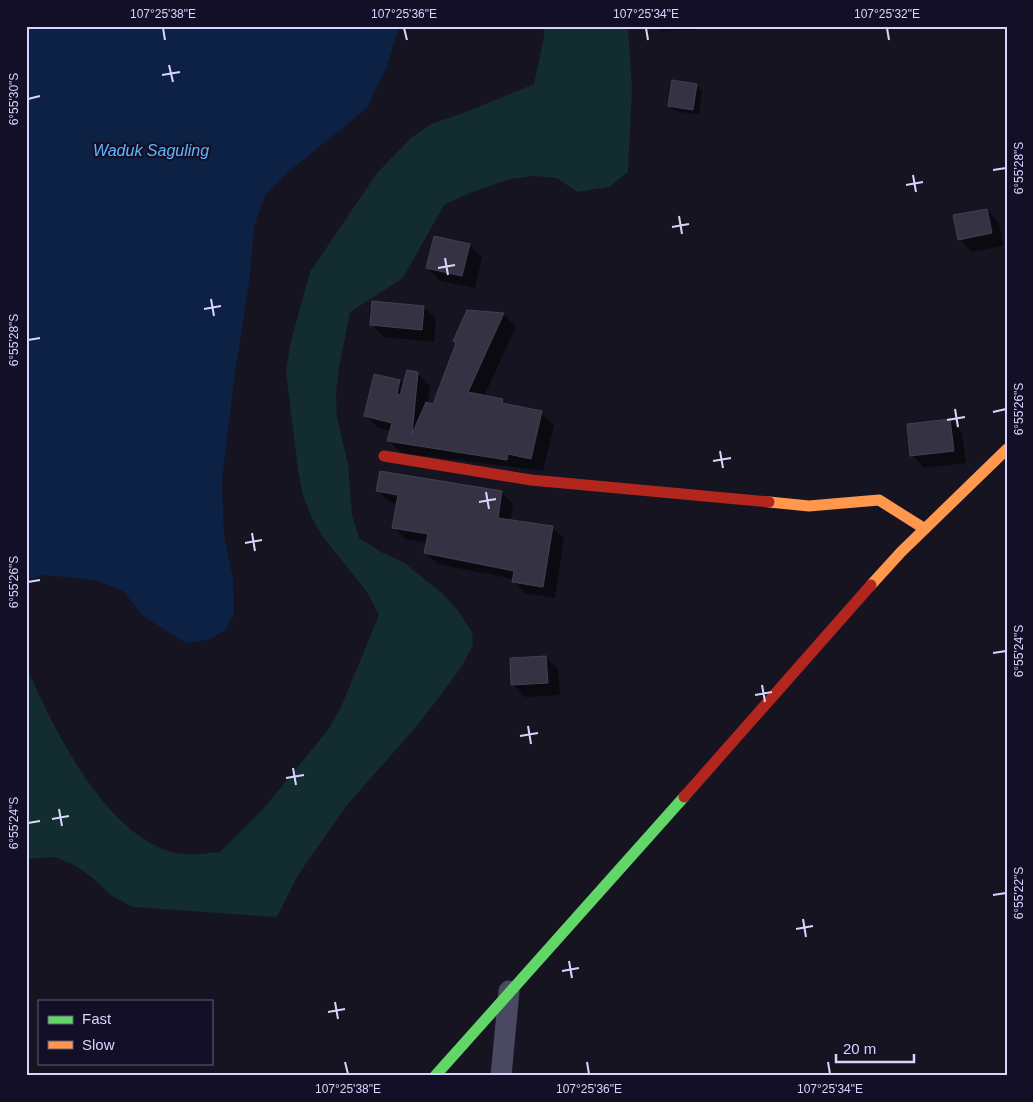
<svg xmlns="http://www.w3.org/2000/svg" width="1033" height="1102" font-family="Helvetica,sans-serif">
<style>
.green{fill:#132c2d}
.water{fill:#0d2144}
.shadow{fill:#0007}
.building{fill:#343243;stroke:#433f54}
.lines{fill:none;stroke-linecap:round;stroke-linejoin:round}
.street{stroke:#4a4962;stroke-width:21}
.fast{stroke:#63d668;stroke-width:11}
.slow{stroke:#ff974d;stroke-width:11}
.jam{stroke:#b3261e;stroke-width:11}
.ticks{fill:none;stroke:#d9d4ff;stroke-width:2}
.labels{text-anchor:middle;stroke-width:4.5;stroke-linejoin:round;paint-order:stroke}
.water-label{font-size:16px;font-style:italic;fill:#62b6ff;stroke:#130f26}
.neatline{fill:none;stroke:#d9d4ff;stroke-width:2}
.ticks-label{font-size:12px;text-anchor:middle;fill:#d9d4ff}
</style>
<rect width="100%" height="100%" fill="#161421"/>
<path class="green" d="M 544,26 L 628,26 L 632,87 L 628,172 L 609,187 L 577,192 L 557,178 L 533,176 L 510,179 L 470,193 L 444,205 L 403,278 L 350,312 L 339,368 L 336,393 L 337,418 L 348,464 L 352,515 L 359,538 L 381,552 L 403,562 L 443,594 L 459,612 L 472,632 L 473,645 L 462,666 L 446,688 L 416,727 L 347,805 L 298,875 L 277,917 L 133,907 L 112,896 L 94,879 L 76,866 L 55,857 L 26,859 L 26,666 C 53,727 102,831 171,852 C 186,856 205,854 220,852 L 264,808 L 328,730 L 341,707 L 379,615 L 367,592 L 323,537 L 312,518 L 303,496 L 298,470 L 286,372 L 290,345 L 310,272 L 377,173 L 411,138 L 431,124 L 466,112 L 534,84 L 544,37 Z"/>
<path class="water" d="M 26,26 L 399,26 L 386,69 L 367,108 L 287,173 L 265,196 L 254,226 L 250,275 L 234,380 L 222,480 L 224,535 L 233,580 L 234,614 L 226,629 L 208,640 L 186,643 L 143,616 L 123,591 L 96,580 L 44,575 L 26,581 Z"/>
<path class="shadow" d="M 657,26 L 708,26 L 708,29 L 662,31 Z
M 696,85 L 702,91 L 699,115 L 675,111 L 669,105 Z
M 987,210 L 999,223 L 1003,246 L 972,252 L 959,239 Z
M 469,245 L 482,257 L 475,288 L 440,281 L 428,268 Z
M 424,307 L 436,319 L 434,342 L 384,337 L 371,324 Z
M 503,314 L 516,327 L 484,396 L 502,400 L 507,405 L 541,413 L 554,425 L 543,471 L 401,453 L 388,440 L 391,431 L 378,428 L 365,415 L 375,375 L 400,381 L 404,386 L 417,373 L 430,386 L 428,404 L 434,406 Z
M 950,420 L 962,433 L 966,463 L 924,468 L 912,455 Z
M 377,490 L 501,492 L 513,504 L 510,521 L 552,527 L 564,539 L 555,598 L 525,593 L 514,582 L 514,579 L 437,564 L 426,553 L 428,543 L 405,539 L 394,527 L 398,504 L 389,502 Z
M 546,657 L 558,669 L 560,695 L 525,697 L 513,685 Z"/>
<path class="building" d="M 672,80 L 697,84 L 693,110 L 668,106 Z
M 987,209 L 992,233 L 958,240 L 953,215 Z
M 434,236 L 470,244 L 462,276 L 426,268 Z
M 372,301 L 424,306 L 422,330 L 370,325 Z
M 467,310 L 504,313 L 468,392 L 503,399 L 502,403 L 542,411 L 531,459 L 508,454 L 507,460 L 387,441 L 392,423 L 364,416 L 374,374 L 400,380 L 397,394 L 400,395 L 407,370 L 418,372 L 412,434 L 426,402 L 433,404 L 456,343 L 453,341 Z
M 950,419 L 954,451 L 910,456 L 907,424 Z
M 380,471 L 502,491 L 498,518 L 553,526 L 543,587 L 512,582 L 514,571 L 424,553 L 428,534 L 392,528 L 398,495 L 376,491 Z
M 546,656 L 548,683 L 511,685 L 510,658 Z"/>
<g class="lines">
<path class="street" d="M 501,1076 L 509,991"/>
<path class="fast" d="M 435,1076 L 684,797"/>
<path class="slow" d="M 769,502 L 809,506 L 879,500 L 925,529
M 871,585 L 901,552 L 1007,449"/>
<path class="jam" d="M 384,456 L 531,480 L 769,502
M 684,797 L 871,585"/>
</g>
<path class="ticks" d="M 163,28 L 165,40M 404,28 L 407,40M 646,28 L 648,40M 887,28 L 889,40M 169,65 L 173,82M 162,75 L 180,72M 28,99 L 40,96M 993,170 L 1006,168M 913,175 L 916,192M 906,185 L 923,182M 679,216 L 682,234M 672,227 L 689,224M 445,258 L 448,275M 438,268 L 455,265M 211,299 L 214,316M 204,309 L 221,306M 28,340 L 40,338M 955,409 L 958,427M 993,412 L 1006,409M 947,420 L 965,417M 720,451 L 723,468M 713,461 L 731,458M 486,492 L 489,509M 479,502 L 496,499M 252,533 L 255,551M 245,543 L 262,540M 28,582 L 40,580M 993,653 L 1006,651M 762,685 L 765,702M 755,695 L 772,692M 528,726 L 531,744M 520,736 L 538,733M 293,768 L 296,785M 286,778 L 304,775M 59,809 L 62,826M 52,819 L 69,816M 28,823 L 40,821M 993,895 L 1006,893M 803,919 L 806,937M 796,929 L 813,926M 569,961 L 572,978M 562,971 L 579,968M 335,1002 L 338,1019M 328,1012 L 345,1009M 345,1062 L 348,1074M 587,1062 L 589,1074M 828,1062 L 830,1074"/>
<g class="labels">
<g class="water-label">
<text x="151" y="156">Waduk Saguling</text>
</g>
</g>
<rect width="1033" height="1102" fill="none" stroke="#130f26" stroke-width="55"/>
<rect x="38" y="1000" width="175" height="65" fill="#130f26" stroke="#625e7d"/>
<rect x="48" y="1016" width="25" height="8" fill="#63d668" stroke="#625e7d"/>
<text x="82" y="1024" font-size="15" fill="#d9d4ff">Fast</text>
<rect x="48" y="1041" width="25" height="8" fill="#ff974d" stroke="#625e7d"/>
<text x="82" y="1050" font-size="15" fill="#d9d4ff">Slow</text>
<path d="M836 1054v8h78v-8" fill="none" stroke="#d9d4ff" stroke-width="2.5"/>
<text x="843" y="1054" font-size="15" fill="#d9d4ff" stroke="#130f26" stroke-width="4" paint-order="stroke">20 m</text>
<rect x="28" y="28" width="978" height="1046" class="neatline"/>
<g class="ticks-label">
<text x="163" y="18">107°25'38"E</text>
<text x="404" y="18">107°25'36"E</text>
<text x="646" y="18">107°25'34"E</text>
<text x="887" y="18">107°25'32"E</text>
<text transform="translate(14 99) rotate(-90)" y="4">6°55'30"S</text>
<text transform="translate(1019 168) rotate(-90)" y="4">6°55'28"S</text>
<text transform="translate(14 340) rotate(-90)" y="4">6°55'28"S</text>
<text transform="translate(1019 409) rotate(-90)" y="4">6°55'26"S</text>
<text transform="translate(14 582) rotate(-90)" y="4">6°55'26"S</text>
<text transform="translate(1019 651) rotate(-90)" y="4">6°55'24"S</text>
<text transform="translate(14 823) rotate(-90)" y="4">6°55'24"S</text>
<text transform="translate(1019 893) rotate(-90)" y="4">6°55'22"S</text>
<text x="348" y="1093">107°25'38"E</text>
<text x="589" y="1093">107°25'36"E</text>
<text x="830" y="1093">107°25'34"E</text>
</g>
</svg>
